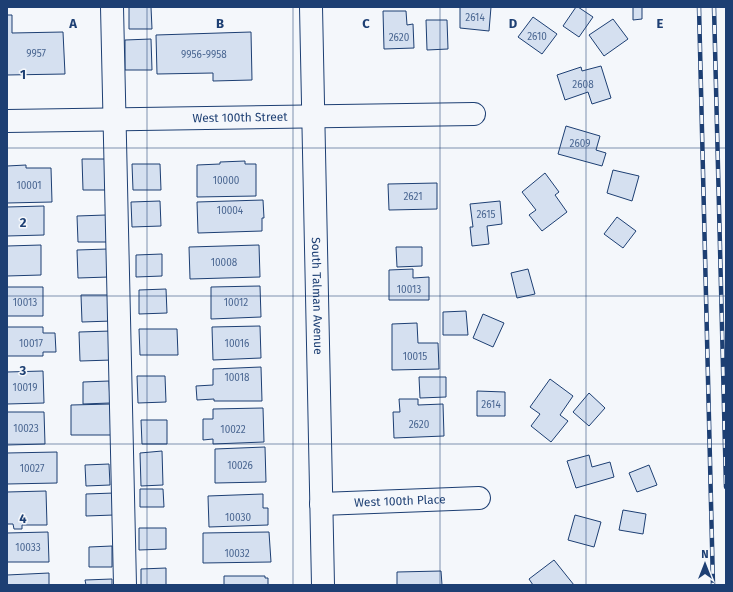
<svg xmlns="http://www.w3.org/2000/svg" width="733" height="592" font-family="'Fira Sans',sans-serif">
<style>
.building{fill:#d5e0f0;stroke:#1d3f73}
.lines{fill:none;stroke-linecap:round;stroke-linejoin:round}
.minor-casing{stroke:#1d3f73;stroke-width:24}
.minor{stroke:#f4f7fb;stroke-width:22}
.rail-casing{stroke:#1d3f73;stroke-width:4.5}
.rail{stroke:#f4f7fb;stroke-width:3;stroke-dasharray:9;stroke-linecap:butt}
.grid{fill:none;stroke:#1d3f73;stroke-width:1;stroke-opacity:0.55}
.labels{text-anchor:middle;stroke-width:3;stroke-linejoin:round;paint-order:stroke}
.number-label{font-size:10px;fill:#4b6792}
.street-label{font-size:12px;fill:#1d3f73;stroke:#f4f7fb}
.grid-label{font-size:13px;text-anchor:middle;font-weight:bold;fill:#1d3f73;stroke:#f4f7fb;stroke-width:3;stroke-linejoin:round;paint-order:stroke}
</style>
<rect width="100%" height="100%" fill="#f4f7fb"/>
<path class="building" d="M 129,7 L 151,7 L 152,29 L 129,29 Z
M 460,7 L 491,7 L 489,31 L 460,28 Z
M 576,7 L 578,7 L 593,17 L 579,37 L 563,26 Z
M 633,7 L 642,7 L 642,19 L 633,20 Z
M 383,11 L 406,11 L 407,25 L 413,24 L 414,48 L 384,49 Z
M 7,15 L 12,15 L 12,33 L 63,32 L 65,74 L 7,75 Z
M 533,17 L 557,34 L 542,54 L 518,37 Z
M 613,19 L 628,39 L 604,56 L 589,35 Z
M 426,20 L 447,20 L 448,49 L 427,50 Z
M 251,32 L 252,80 L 213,81 L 213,73 L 157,74 L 156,35 Z
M 151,39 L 152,70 L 125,70 L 125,40 Z
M 601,66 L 611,98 L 592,104 L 588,92 L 565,100 L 557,75 L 581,67 L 582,71 Z
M 566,126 L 600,136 L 596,150 L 606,153 L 602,166 L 558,154 Z
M 82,159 L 106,159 L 106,190 L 83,190 Z
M 245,161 L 245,164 L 256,164 L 256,196 L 197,197 L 197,165 L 220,164 L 220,162 Z
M 132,164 L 160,164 L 161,190 L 133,190 Z
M 26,165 L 26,168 L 51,168 L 52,202 L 7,203 L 7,166 Z
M 613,170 L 639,176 L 632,201 L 607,193 Z
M 545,173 L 559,192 L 555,195 L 567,212 L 542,231 L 529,215 L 536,210 L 522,192 Z
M 437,183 L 437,209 L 389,210 L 388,184 Z
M 263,200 L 264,218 L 262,218 L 262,231 L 198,233 L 197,202 Z
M 160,201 L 161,226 L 132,227 L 131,202 Z
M 500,201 L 502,224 L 487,226 L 489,244 L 472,246 L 470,227 L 473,227 L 470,204 Z
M 44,206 L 44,235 L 7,236 L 7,207 Z
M 106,215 L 107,242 L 78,242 L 77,216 Z
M 617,217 L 636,231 L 623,248 L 604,234 Z
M 41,245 L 41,275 L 7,276 L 7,246 Z
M 259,245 L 260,277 L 190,279 L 189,247 Z
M 396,247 L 422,247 L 422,266 L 397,267 Z
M 108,249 L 109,277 L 78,278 L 77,250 Z
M 162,254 L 162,276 L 136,277 L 136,255 Z
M 413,269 L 413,278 L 429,277 L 429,300 L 389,300 L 389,270 Z
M 528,269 L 535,294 L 517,298 L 511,273 Z
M 260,286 L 261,317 L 211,319 L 211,287 Z
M 7,287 L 43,287 L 43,316 L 7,316 Z
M 166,289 L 167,313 L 139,314 L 139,290 Z
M 81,295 L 111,295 L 112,321 L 82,322 Z
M 466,311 L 468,335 L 443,335 L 443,312 Z
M 483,314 L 504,323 L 493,347 L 473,338 Z
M 417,323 L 418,343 L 438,343 L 439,369 L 392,370 L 392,324 Z
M 260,326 L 261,358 L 213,360 L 212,327 Z
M 7,327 L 43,327 L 43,333 L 55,333 L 56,352 L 43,352 L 43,356 L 7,356 Z
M 139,329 L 177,329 L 178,355 L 140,355 Z
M 111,331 L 112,360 L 80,361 L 79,332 Z
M 261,367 L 262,401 L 214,401 L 214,399 L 197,400 L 196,386 L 213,385 L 213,369 Z
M 43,371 L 44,403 L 7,404 L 7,372 Z
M 137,376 L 165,376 L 166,402 L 138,403 Z
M 419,377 L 446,377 L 446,397 L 420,398 Z
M 550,379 L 573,396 L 560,415 L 568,421 L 551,442 L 531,426 L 540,414 L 530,407 Z
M 109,381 L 110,403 L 83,404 L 83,382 Z
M 477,391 L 505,392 L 505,416 L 477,416 Z
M 589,393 L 605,408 L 589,426 L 573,412 Z
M 399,399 L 418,399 L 418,405 L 443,404 L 444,436 L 394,438 L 393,412 L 400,412 Z
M 111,404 L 112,435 L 71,435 L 71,405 Z
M 263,408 L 264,442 L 213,444 L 213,439 L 203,440 L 203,419 L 213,419 L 213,409 Z
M 7,412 L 44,412 L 45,444 L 7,445 Z
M 141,420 L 167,420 L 167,444 L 142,444 Z
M 265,447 L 266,482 L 215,483 L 215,449 Z
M 162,451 L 163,485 L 141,486 L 140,453 Z
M 57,452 L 57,483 L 7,484 L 7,453 Z
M 589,455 L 592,467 L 610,462 L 614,477 L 576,488 L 567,461 Z
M 109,464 L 110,485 L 86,486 L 85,465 Z
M 649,465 L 657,485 L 637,492 L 629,473 Z
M 140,489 L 163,489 L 164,507 L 140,507 Z
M 46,491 L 47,525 L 22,525 L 22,529 L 14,529 L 13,524 L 7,524 L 7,492 Z
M 114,493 L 114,515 L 86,516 L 86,494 Z
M 263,494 L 263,508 L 268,508 L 268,525 L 209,527 L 208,496 Z
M 623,510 L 646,514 L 643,534 L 619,530 Z
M 575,515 L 601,522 L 594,547 L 568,540 Z
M 139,528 L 166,528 L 166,549 L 139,550 Z
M 48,532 L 49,562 L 7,562 L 7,533 Z
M 269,532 L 271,562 L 203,563 L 203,533 Z
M 112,546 L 112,567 L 89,567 L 89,547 Z
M 554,560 L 574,585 L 533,585 L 529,579 Z
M 166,568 L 166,585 L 141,585 L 141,569 Z
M 441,571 L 442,585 L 397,585 L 397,572 Z
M 49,573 L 49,585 L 7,585 L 7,575 Z
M 224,576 L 265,576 L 265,578 L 268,578 L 268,585 L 224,585 Z
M 112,579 L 112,585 L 86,585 L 85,580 Z"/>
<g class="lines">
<g class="minor-casing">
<g id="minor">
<path d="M 112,7 L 125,585"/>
<path id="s1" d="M 311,7 L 323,585"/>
<path id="s2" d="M 7,121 L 474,114"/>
<path id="s3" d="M 321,504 L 479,498"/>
</g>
</g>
<use href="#minor" class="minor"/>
<g class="rail-casing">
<path id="rail" d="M 699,7 L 713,585
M 714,7 L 726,487"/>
</g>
<use href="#rail" class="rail"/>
</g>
<path class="grid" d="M 147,7 L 147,585M 293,7 L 293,585M 440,7 L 440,585M 586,7 L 586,585M 7,148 L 726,148M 7,296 L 726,296M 7,444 L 726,444"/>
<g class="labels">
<g class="number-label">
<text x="475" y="21">2614</text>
<text x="537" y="40">2610</text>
<text x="399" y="41">2620</text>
<text x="36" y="57">9957</text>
<text x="204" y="58">9956-9958</text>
<text x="583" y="88">2608</text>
<text x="580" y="147">2609</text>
<text x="226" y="184">10000</text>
<text x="29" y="189">10001</text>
<text x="413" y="200">2621</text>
<text x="230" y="214">10004</text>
<text x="486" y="218">2615</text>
<text x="224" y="266">10008</text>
<text x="409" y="293">10013</text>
<text x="25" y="306">10013</text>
<text x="236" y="306">10012</text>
<text x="31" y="347">10017</text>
<text x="237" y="347">10016</text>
<text x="415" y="360">10015</text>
<text x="237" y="381">10018</text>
<text x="25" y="391">10019</text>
<text x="491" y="408">2614</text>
<text x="419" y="428">2620</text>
<text x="26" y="432">10023</text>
<text x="233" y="433">10022</text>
<text x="240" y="469">10026</text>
<text x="32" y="472">10027</text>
<text x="238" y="521">10030</text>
<text x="28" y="551">10033</text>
<text x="237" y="557">10032</text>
</g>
<g class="street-label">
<text dy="4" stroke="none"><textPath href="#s2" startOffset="233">West 100th Street</textPath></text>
<text dy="4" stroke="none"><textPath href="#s1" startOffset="289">South Talman Avenue</textPath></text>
<text dy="4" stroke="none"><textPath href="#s3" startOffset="79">West 100th Place</textPath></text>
</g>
</g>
<g class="grid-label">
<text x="73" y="28">A</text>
<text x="220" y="28">B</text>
<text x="366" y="28">C</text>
<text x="513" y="28">D</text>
<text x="660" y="28">E</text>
<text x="23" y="79">1</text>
<text x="23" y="227">2</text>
<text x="23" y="375">3</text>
<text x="23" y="523">4</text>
</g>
<rect width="733" height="592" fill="none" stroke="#1d3f73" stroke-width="16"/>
<g transform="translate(705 564)" stroke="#f4f7fb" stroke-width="3" paint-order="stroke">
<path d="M0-3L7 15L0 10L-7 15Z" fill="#1d3f73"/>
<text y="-6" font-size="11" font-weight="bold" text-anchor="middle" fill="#1d3f73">N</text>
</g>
</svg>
